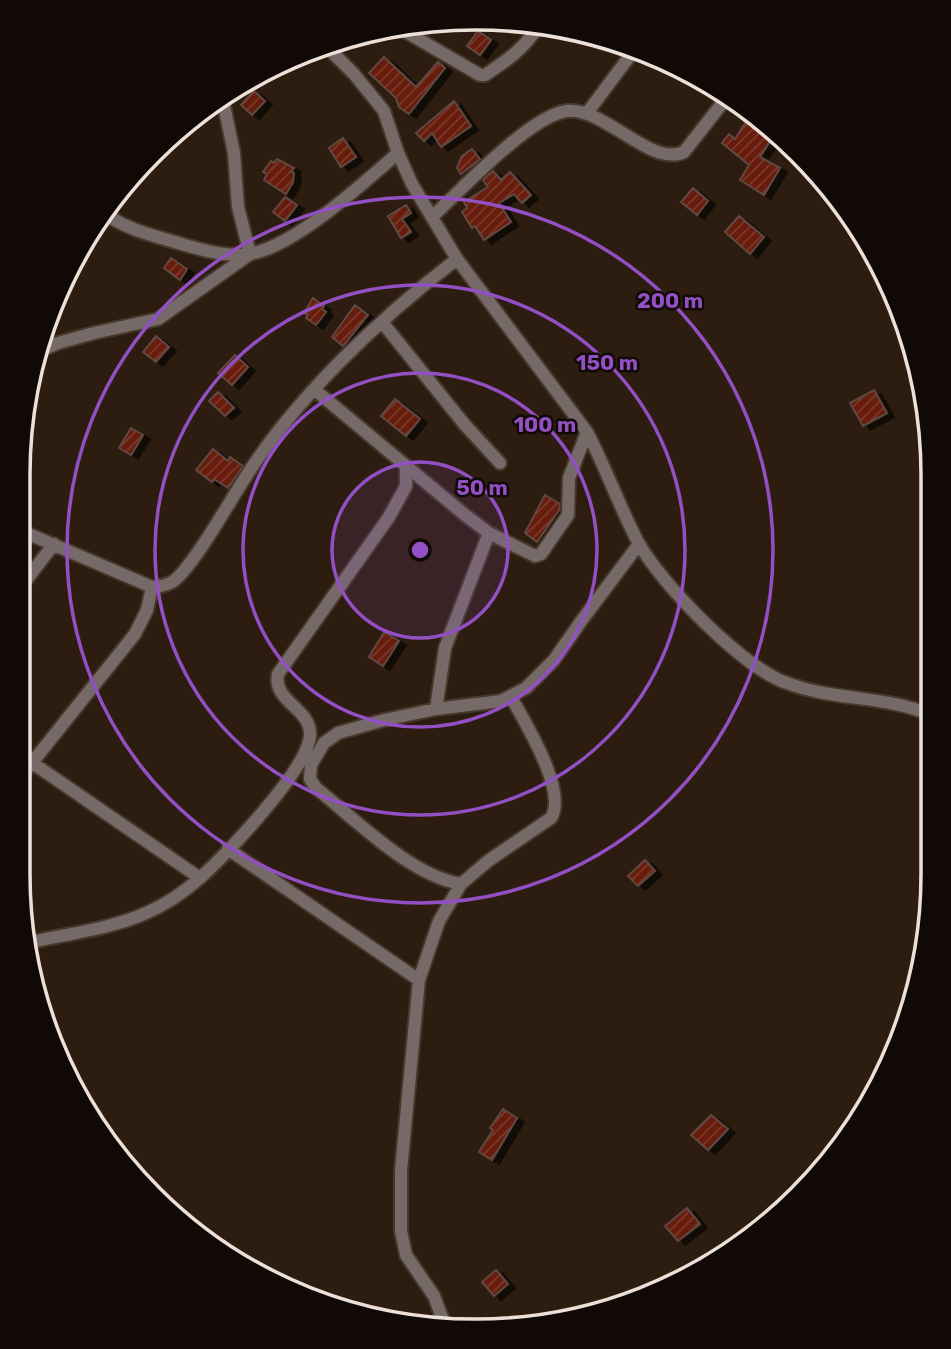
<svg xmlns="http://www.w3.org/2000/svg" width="951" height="1349" font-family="Rubik,sans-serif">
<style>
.building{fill:url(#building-hatch);stroke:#5f4842;stroke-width:2;filter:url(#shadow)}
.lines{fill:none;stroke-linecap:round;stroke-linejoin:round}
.street-casing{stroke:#48382c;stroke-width:16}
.street{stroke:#766a68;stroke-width:12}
.ring{fill:none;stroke:#9250c4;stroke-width:3.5}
.rim{fill:none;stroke:#ece0d8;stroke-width:3.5}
.centre{fill:#9250c4;stroke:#100905;stroke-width:3.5}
.ring-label{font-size:21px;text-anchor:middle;font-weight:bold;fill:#9250c4;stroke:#100905;stroke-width:5;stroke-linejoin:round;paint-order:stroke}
</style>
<defs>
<pattern id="building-hatch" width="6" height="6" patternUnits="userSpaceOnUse" patternTransform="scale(1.75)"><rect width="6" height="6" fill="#671a08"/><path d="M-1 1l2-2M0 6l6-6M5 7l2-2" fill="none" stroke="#7d3b2b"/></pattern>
<filter id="shadow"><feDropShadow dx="7" dy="4" stdDeviation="0" flood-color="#0009"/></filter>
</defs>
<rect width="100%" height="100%" fill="#2d1d10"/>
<path class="building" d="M 478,31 L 491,40 L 480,55 L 467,46 Z
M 384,57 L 416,87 L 438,62 L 445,68 L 409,114 L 399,107 L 396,98 L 369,73 Z
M 254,91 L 265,101 L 252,115 L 241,105 Z
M 454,101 L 471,126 L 441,147 L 432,133 L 424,141 L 416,133 Z
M 753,111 L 776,132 L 760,157 L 780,168 L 764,195 L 740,180 L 749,165 L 722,143 L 729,134 L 735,139 Z
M 343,138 L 356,157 L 341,167 L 329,148 Z
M 472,149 L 480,159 L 461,174 L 457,168 L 462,156 Z
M 277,159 L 294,168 L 291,171 L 294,173 L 293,182 L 286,194 L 264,180 L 267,174 L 263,172 L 271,161 L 274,163 Z
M 493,171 L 501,180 L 510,172 L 531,195 L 522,203 L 514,194 L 499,203 L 511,222 L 484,240 L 475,226 L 472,228 L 462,212 L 467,208 L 464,202 L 488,187 L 483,180 Z
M 693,188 L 708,201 L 697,215 L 681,202 Z
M 285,197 L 297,205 L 285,221 L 273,212 Z
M 406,205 L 411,213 L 402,219 L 411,232 L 401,238 L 388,216 Z
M 739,216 L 764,237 L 750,254 L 725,232 Z
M 171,258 L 187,269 L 180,280 L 164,268 Z
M 313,298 L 324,306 L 322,309 L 326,312 L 316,325 L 306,318 L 308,315 L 304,313 Z
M 355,305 L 368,315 L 343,346 L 332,337 Z
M 156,336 L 169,347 L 156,362 L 143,352 Z
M 235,355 L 248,367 L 232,385 L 218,373 Z
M 874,390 L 887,413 L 863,426 L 850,403 Z
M 218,392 L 234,408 L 225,416 L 209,401 Z
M 395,399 L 420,419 L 406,436 L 381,416 Z
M 131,428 L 143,435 L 131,455 L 119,448 Z
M 213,449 L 228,461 L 230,457 L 243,466 L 228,488 L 214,479 L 212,482 L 196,470 Z
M 545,495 L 560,504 L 559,510 L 537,542 L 525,533 Z
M 384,632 L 399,641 L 383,666 L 369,657 Z
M 645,860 L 655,871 L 638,886 L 628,876 Z
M 503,1109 L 517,1118 L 492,1160 L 479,1152 L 493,1130 L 490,1128 Z
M 711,1115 L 728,1129 L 708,1150 L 691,1135 Z
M 687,1208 L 700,1224 L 678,1241 L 665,1226 Z
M 496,1270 L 508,1284 L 494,1296 L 482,1282 Z"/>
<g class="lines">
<g class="street-casing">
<path id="street" d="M 396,26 L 480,75 L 485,75 C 509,59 524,49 540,24
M 324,44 L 354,74 L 384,111 L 398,153 L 412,184 L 457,259 L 587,432 C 606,468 619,506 638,542 C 661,584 743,668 787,683 C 834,701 885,695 931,715
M 587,113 L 635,49
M 105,214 C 127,229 150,235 175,242 C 198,249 224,257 248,254 C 292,249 365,182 398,153
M 433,216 C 461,190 529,117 566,111 C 604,106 651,168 684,152 L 728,96
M 382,322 L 465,425 L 500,463
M 40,351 L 58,343 L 94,333 L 158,319 L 250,254 L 238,207 L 234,153 L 222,96
M 315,390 L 465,515 L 489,533 L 535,556 L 541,554 L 568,515 L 569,478 L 587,432
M 24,532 L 152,587 C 159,587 166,585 172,582 C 190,572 230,501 243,481 C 295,398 380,318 457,259
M 23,584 L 54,544
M 436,709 L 445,648 L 489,533
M 31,762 L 200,878
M 19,779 L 135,634 L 147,610 L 152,587
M 228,849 L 419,980
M 461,884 C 411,876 356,820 316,788 L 310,779 L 311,765 L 324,743 L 338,733 L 384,720 L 436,709 L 501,701 L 526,688 L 554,660 L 582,620 L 639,544
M 27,943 C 65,934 111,929 146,913 C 165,905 184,892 200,878 C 226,855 307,770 310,736 C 312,708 272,702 278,674 L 389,517 L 406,486 L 406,466
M 446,1328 L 434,1296 L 406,1255 L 401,1231 L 401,1171 L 419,980 L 439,921 L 461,884 L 488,861 L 551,818 C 568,792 525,722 511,697"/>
</g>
<use href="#street" class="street"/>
</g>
<circle cx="420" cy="550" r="88" fill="#9250c4" fill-opacity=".12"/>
<g class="ring">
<circle cx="420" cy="550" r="88"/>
<circle cx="420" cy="550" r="177"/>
<circle cx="420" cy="550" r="265"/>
<circle cx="420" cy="550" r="353"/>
</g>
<path d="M0 0H951V1349H0ZM475 30H476A445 445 0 0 1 921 475V874A445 445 0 0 1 476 1319H475A445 445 0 0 1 30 874V475A445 445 0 0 1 475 30Z" fill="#100905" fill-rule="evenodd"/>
<path class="rim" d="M475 30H476A445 445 0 0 1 921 475V874A445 445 0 0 1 476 1319H475A445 445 0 0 1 30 874V475A445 445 0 0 1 475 30Z"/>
<circle cx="420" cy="550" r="10" class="centre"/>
<g class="ring-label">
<text x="670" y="308">200 m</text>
<text x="607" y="370">150 m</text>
<text x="545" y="432">100 m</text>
<text x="482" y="495">50 m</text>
</g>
</svg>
